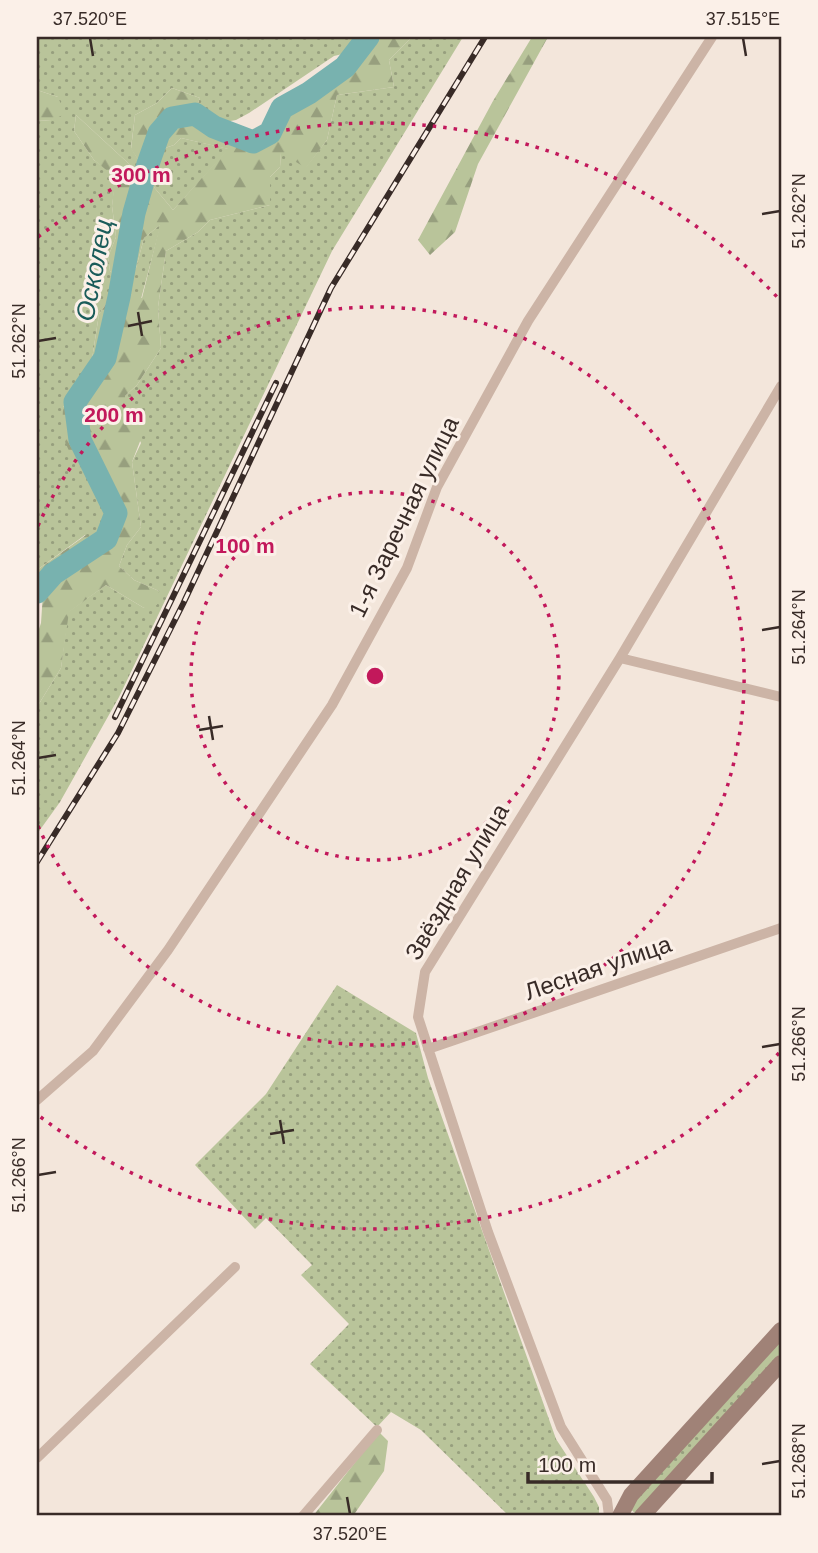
<svg xmlns="http://www.w3.org/2000/svg" width="818" height="1553" font-family="Arial,sans-serif">
<style>
.grass{fill:url(#grass-dots)}
.forest{fill:url(#forest-firs)}
.lines{fill:none;stroke-linecap:round;stroke-linejoin:round}
.river{stroke:#78b2af;stroke-width:23}
.street{stroke:#ccb4a6;stroke-width:10}
.secondary{stroke:#a08277;stroke-width:16}
.rail-casing{stroke:#382b27;stroke-width:6}
.rail{stroke:#fbf0e8;stroke-width:3.5;stroke-dasharray:10;stroke-linecap:butt}
.ticks{fill:none;stroke:#382b27;stroke-width:2.5}
.ring{fill:none;stroke:#c2185b;stroke-width:3.5;stroke-dasharray:3.5 7}
.labels{text-anchor:middle;stroke-width:6;stroke-linejoin:round;paint-order:stroke}
.street-label{font-size:24px;fill:#382b27;stroke:#fbf0e8}
.water-label{font-size:26px;font-style:italic;fill:#1a5c5a;stroke:#fbf0e8}
.centre{fill:#c2185b;stroke:#fbf0e8;stroke-width:3.5}
.ring-label{font-size:21px;text-anchor:middle;font-weight:bold;fill:#c2185b;stroke:#fbf0e8;stroke-width:6;stroke-linejoin:round;paint-order:stroke}
.neatline{fill:none;stroke:#382b27;stroke-width:2.5}
.ticks-label{font-size:18px;text-anchor:middle;fill:#382b27}
</style>
<defs>
<pattern id="grass-dots" width="8" height="8" patternUnits="userSpaceOnUse" patternTransform="scale(1.75)"><rect width="8" height="8" fill="#b9c49a"/><path d="M2 2h.1M6 6h.1" fill="none" stroke="#979f7e" stroke-width="1.8" stroke-linecap="round"/></pattern>
<pattern id="forest-firs" width="22" height="20" patternUnits="userSpaceOnUse" patternTransform="scale(1.75)"><rect width="22" height="20" fill="#b9c49a"/><path d="M5 1l3.5 6h-7zM16 11l3.5 6h-7z" fill="#979f7e"/></pattern>
</defs>
<rect width="100%" height="100%" fill="#f3e6db"/>
<path class="grass" d="M 37,37 L 152,37 L 154,39 L 158,37 L 353,37 L 351,52 L 334,56 L 249,113 L 236,120 L 214,124 L 195,111 L 200,98 L 172,88 L 157,103 L 135,115 L 131,148 L 143,167 L 140,174 L 76,115 L 74,131 L 94,160 L 116,176 L 112,206 L 116,237 L 108,257 L 110,271 L 119,277 L 114,293 L 99,314 L 90,372 L 70,403 L 63,407 L 77,468 L 89,473 L 111,512 L 104,536 L 90,543 L 85,535 L 37,570 L 37,121 L 52,120 L 58,97 L 37,90 Z
M 412,37 L 463,37 L 332,251 L 119,697 L 60,802 L 37,834 L 37,707 L 61,668 L 68,612 L 106,585 L 144,608 L 159,591 L 134,580 L 119,566 L 127,545 L 141,527 L 132,462 L 141,443 L 125,410 L 125,396 L 137,385 L 161,348 L 158,307 L 166,251 L 198,232 L 210,220 L 270,205 L 270,177 L 280,167 L 281,152 L 306,167 L 327,140 L 337,95 L 394,87 L 389,60 Z
M 181,138 L 229,149 L 173,210 L 148,180 L 148,174 L 157,175 L 165,148 L 174,145 Z
M 161,224 L 141,299 L 125,292 L 127,278 L 136,268 L 144,238 Z
M 337,985 L 416,1033 L 428,1078 L 556,1439 L 594,1497 L 599,1507 L 599,1516 L 509,1516 L 421,1430 L 391,1412 L 377,1427 L 310,1364 L 349,1324 L 301,1275 L 312,1265 L 266,1218 L 255,1229 L 195,1165 L 266,1094 Z
M 781,1339 L 781,1353 L 635,1513 L 628,1507 Z"/>
<path class="forest" d="M 373,37 L 412,37 L 389,60 L 394,87 L 337,95 L 327,140 L 306,168 L 281,153 L 280,167 L 270,177 L 270,205 L 210,220 L 198,232 L 166,251 L 158,307 L 161,348 L 137,385 L 125,396 L 125,410 L 148,421 L 132,462 L 141,527 L 127,545 L 119,566 L 134,580 L 159,591 L 157,605 L 144,608 L 106,585 L 69,612 L 61,668 L 37,707 L 37,635 L 41,623 L 43,593 L 57,578 L 96,555 L 113,537 L 119,514 L 98,476 L 85,440 L 83,396 L 108,360 L 125,292 L 142,298 L 160,225 L 144,238 L 136,268 L 127,278 L 148,180 L 173,210 L 228,149 L 181,138 L 174,145 L 165,148 L 167,168 L 157,175 L 148,174 L 161,133 L 173,119 L 195,116 L 212,128 L 253,144 L 272,135 L 284,110 L 348,70 Z
M 532,37 L 548,37 L 478,164 L 455,232 L 430,255 L 418,240 L 493,101 Z
M 172,88 L 200,98 L 195,111 L 168,116 L 156,132 L 143,167 L 131,149 L 135,115 L 157,103 Z
M 37,90 L 58,97 L 65,114 L 52,120 L 37,121 Z
M 76,115 L 140,174 L 119,277 L 110,271 L 108,257 L 116,237 L 112,206 L 115,177 L 94,160 L 74,131 Z
M 114,293 L 101,358 L 90,372 L 99,314 Z
M 70,403 L 75,439 L 89,473 L 77,469 L 62,435 L 63,407 Z
M 86,535 L 90,543 L 49,571 L 37,584 L 37,570 Z
M 379,1432 L 388,1441 L 384,1471 L 353,1516 L 313,1516 Z"/>
<g class="lines">
<path class="river" d="M 37,592 L 53,574 L 106,539 L 116,513 L 80,440 L 75,402 L 105,358 L 119,297 L 134,213 L 148,164 L 159,133 L 172,118 L 195,114 L 214,127 L 253,142 L 270,133 L 282,108 L 309,93 L 345,67 L 368,37"/>
<path class="street" d="M 620,658 L 781,697
M 428,1049 L 781,928
M 37,1100 L 93,1051 L 168,950 L 332,705 L 407,568 L 437,487 L 528,321 L 712,37
M 37,1458 L 235,1267
M 303,1516 L 377,1430
M 609,1516 L 607,1500 L 561,1427 L 488,1232 L 418,1017 L 425,972 L 620,658 L 781,386"/>
<path class="secondary" d="M 620,1516 L 631,1495 L 781,1330
M 642,1516 L 781,1363"/>
<g class="rail-casing">
<path id="rail" d="M 115,717 L 276,383
M 37,862 L 118,733 L 183,604 L 331,288 L 485,37"/>
</g>
<use href="#rail" class="rail"/>
</g>
<path class="ticks" d="M 90,38 L 93,56M 743,38 L 746,56M 762,214 L 780,211M 138,312 L 142,336M 128,326 L 152,321M 38,341 L 56,338M 762,630 L 780,627M 209,716 L 213,740M 199,730 L 223,726M 38,758 L 56,755M 762,1047 L 780,1044M 280,1120 L 284,1144M 270,1134 L 294,1130M 38,1175 L 56,1172M 762,1464 L 780,1461M 347,1497 L 350,1514"/>
<g class="ring">
<circle cx="375" cy="676" r="184"/>
<path d="M38 526A369 369 0 1 1 38 826"/>
<path d="M779 1053A553 553 0 0 1 38 1115M38 237A553 553 0 0 1 779 299"/>
</g>
<g class="labels">
<g class="street-label">
<text transform="translate(404 517) rotate(-64)" y="8">1-я Заречная улица</text>
<text transform="translate(457 882) rotate(-59)" y="8">Звёздная улица</text>
<text transform="translate(598 968) rotate(-19)" y="8">Лесная улица</text>
</g>
<g class="water-label">
<text transform="translate(94 270) rotate(-79)" y="9">Осколец</text>
</g>
</g>
<circle cx="375" cy="676" r="10" class="centre"/>
<g class="ring-label">
<text x="141" y="182">300 m</text>
<text x="114" y="422">200 m</text>
<text x="245" y="553">100 m</text>
</g>
<rect width="818" height="1553" fill="none" stroke="#fbf0e8" stroke-width="77"/>
<path d="M528 1472v10h184v-10" fill="none" stroke="#382b27" stroke-width="3.5"/>
<text x="538" y="1472" font-size="21" fill="#382b27" stroke="#fbf0e8" stroke-width="5" paint-order="stroke">100 m</text>
<rect x="38" y="38" width="742" height="1476" class="neatline"/>
<g class="ticks-label">
<text x="90" y="25">37.520°E</text>
<text x="743" y="25">37.515°E</text>
<text transform="translate(799 211) rotate(-90)" y="6">51.262°N</text>
<text transform="translate(19 341) rotate(-90)" y="6">51.262°N</text>
<text transform="translate(799 627) rotate(-90)" y="6">51.264°N</text>
<text transform="translate(19 758) rotate(-90)" y="6">51.264°N</text>
<text transform="translate(799 1044) rotate(-90)" y="6">51.266°N</text>
<text transform="translate(19 1175) rotate(-90)" y="6">51.266°N</text>
<text transform="translate(799 1461) rotate(-90)" y="6">51.268°N</text>
<text x="350" y="1540">37.520°E</text>
</g>
</svg>
